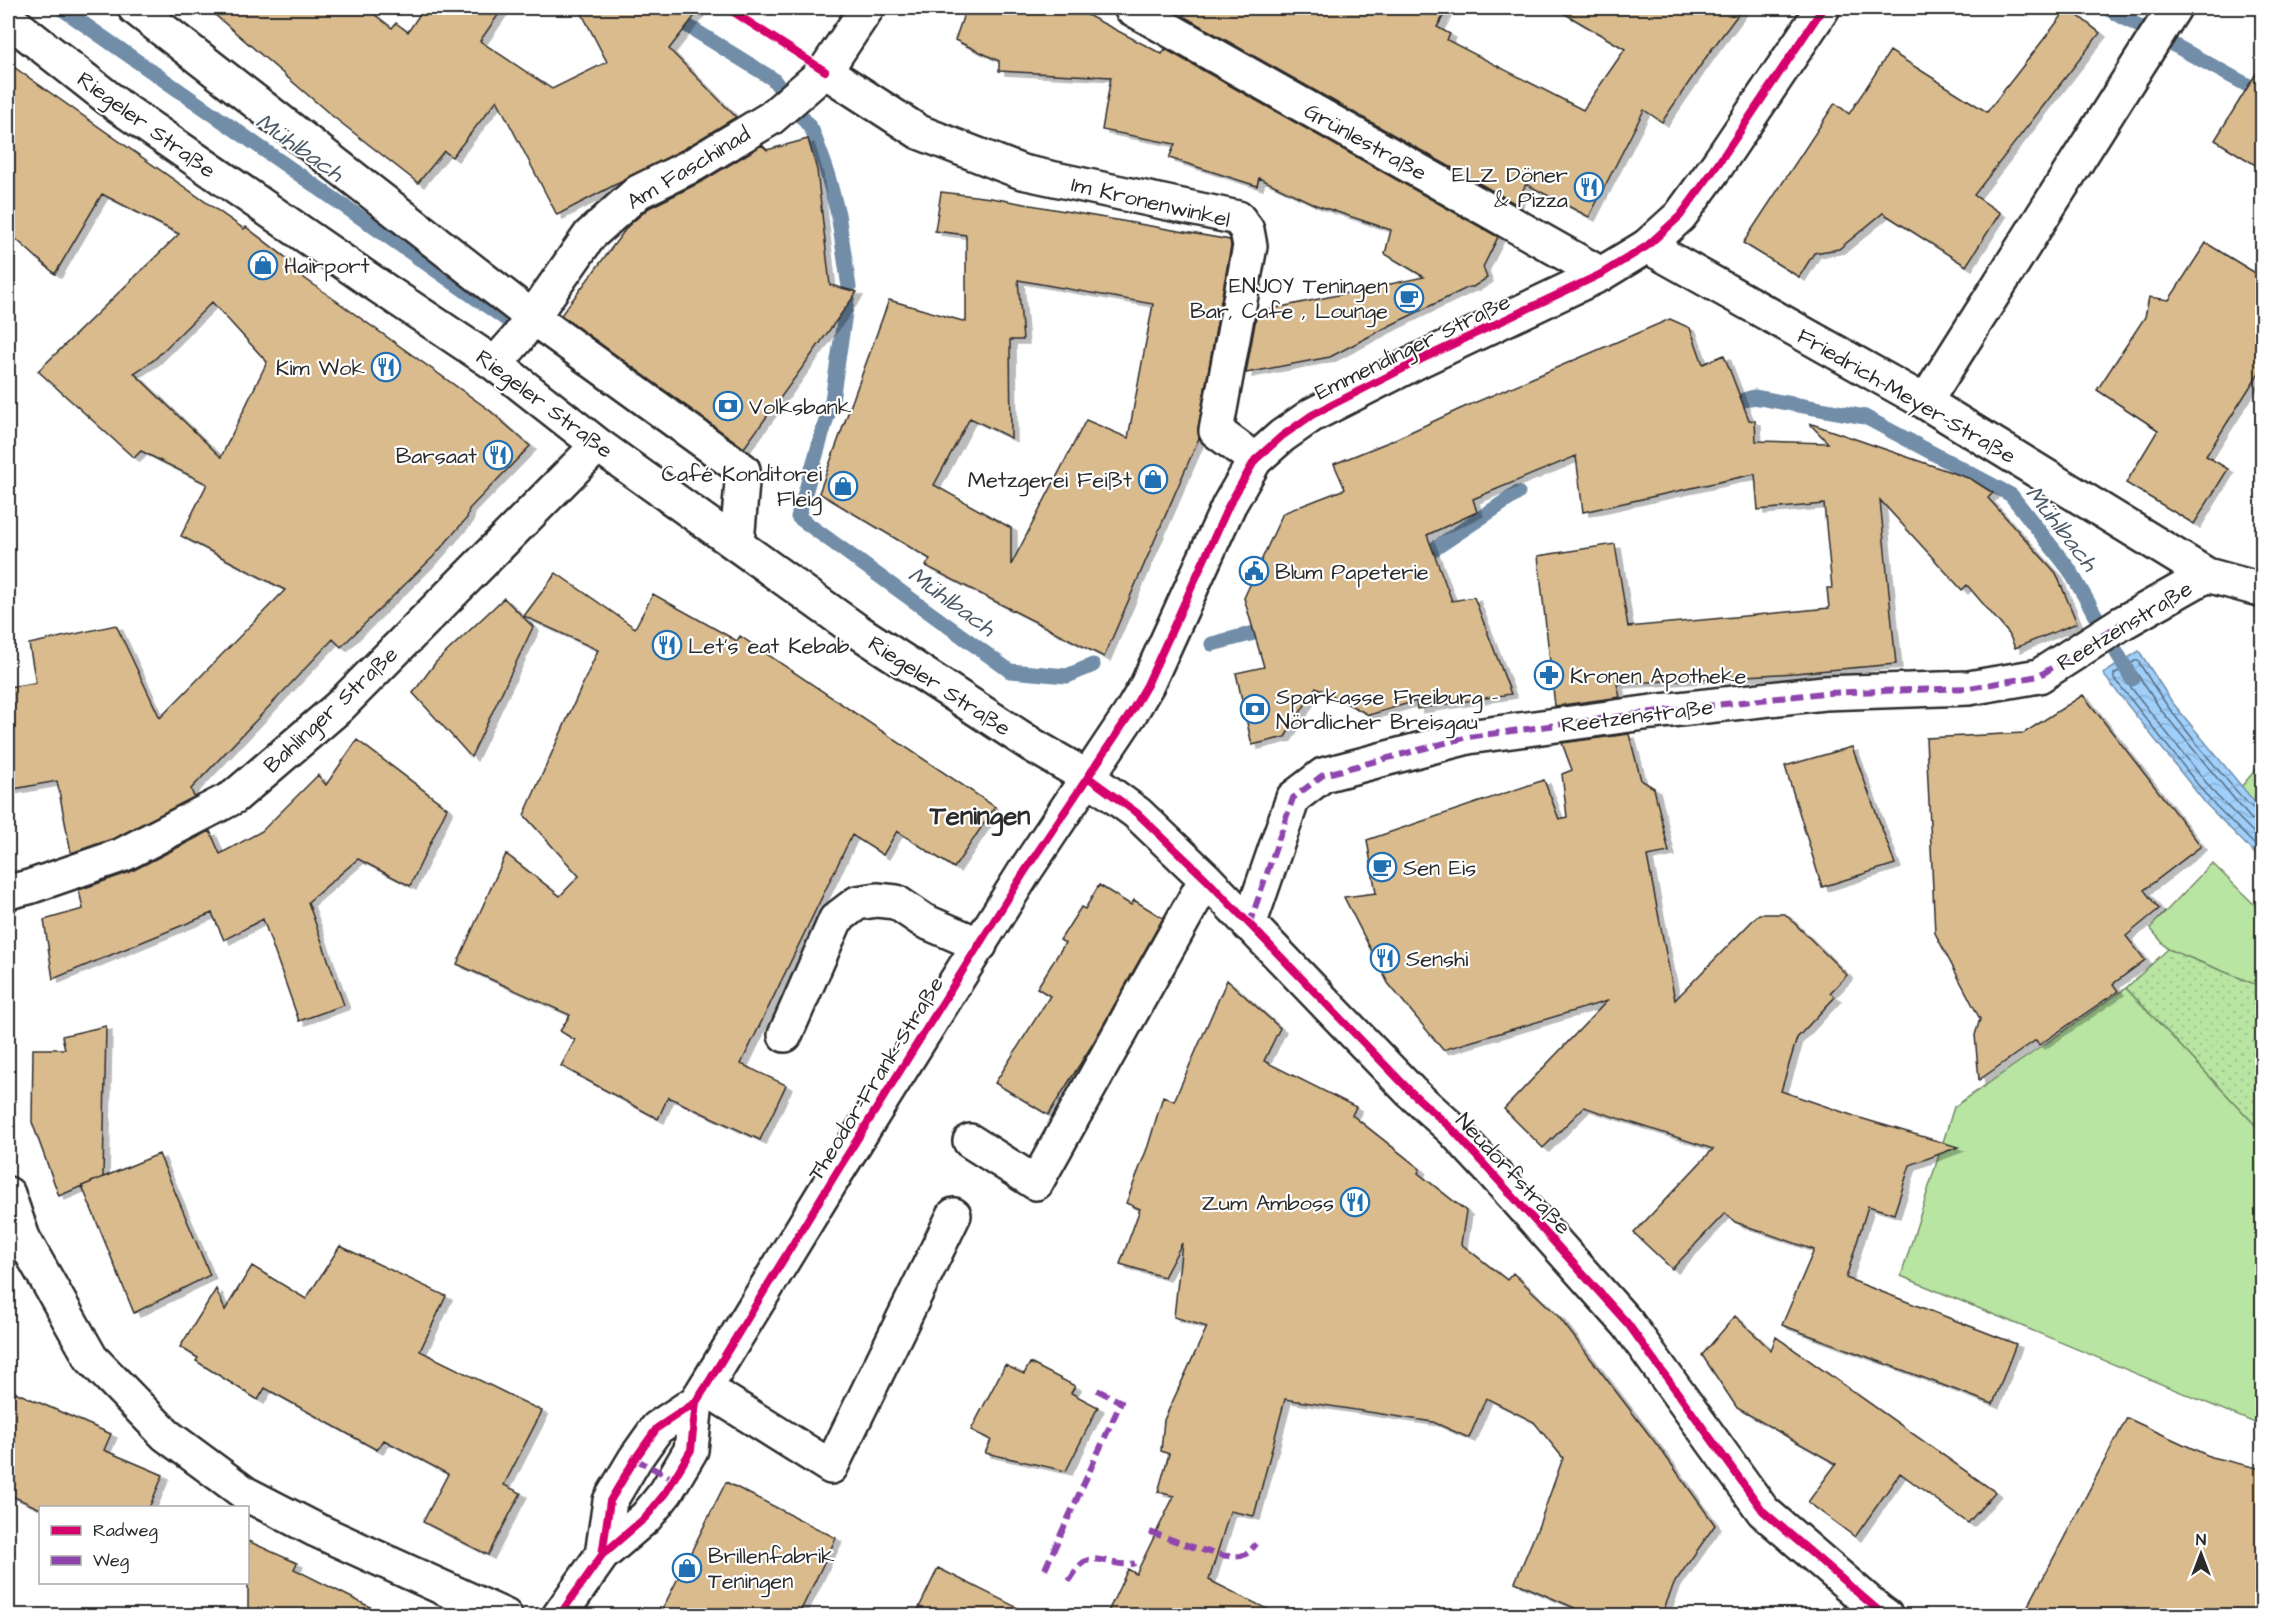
<svg xmlns="http://www.w3.org/2000/svg" width="2270" height="1623" font-family="'Architects Daughter',sans-serif">
<style>
.grass{fill:#b8e5a2;stroke:#728866;stroke-width:1.5}
.garden{fill:url(#garden-dots);stroke:#728866;stroke-width:1.5}
.water{fill:url(#water-waves);stroke:#718da8;stroke-width:1.5}
.lines{fill:none;stroke-linecap:round;stroke-linejoin:round}
.shore{stroke:#596d7e;stroke-width:1.5}
.stream{stroke:#718da8;stroke-width:15}
.building{fill:#dabb8e;stroke:#2b2b2b;stroke-width:1.5;fill-rule:evenodd;filter:url(#shadow)}
.minor-casing{stroke:#2b2b2b;stroke-width:38}
.major-casing{stroke:#2b2b2b;stroke-width:38}
.minor{stroke:#fff;stroke-width:33}
.major{stroke:#fff;stroke-width:33}
.quiet{stroke:#8e44ad;stroke-width:6;stroke-dasharray:12 6;stroke-linecap:butt}
.cycleway-casing{stroke:#fff;stroke-width:11}
.cycleway{stroke:#d6006c;stroke-width:8}
.labels{text-anchor:middle;stroke-width:4.5;stroke-linejoin:round;paint-order:stroke}
.street-label{font-size:22px;fill:#2b2b2b;stroke:#fff}
.poi-label{font-size:22px;fill:#2b2b2b;stroke:#fff;text-anchor:start}
.water-label{font-size:24px;font-style:italic;fill:#4e5c69;stroke:#fff}
.quarter-label{font-size:26px;font-weight:bold;fill:#2b2b2b;stroke:#fff}
</style>
<defs>
<pattern id="garden-dots" width="8" height="8" patternUnits="userSpaceOnUse" patternTransform="scale(1.5)"><rect width="8" height="8" fill="#b8e5a2"/><path d="M2 2h.1M6 6h.1" fill="none" stroke="#9ec58c" stroke-width="1.8" stroke-linecap="round"/></pattern>
<pattern id="water-waves" width="16" height="10" patternUnits="userSpaceOnUse" patternTransform="scale(1.5)"><rect width="16" height="10" fill="#9fcffb"/><path d="M0 5q4-4 8 0t8 0" fill="none" stroke="#89b2d7"/></pattern>
<filter id="shadow"><feDropShadow dx="6" dy="4" stdDeviation="0" flood-color="#0004"/></filter>
</defs>
<rect width="100%" height="100%" fill="#fff"/>
<filter id="ink" filterUnits="userSpaceOnUse"><feTurbulence type="fractalNoise" baseFrequency=".0167" numOctaves="2"/><feDisplacementMap in="SourceGraphic" scale="12" xChannelSelector="R" yChannelSelector="G"/><feConvolveMatrix kernelMatrix="1 2 1 2 8 2 1 2 1" color-interpolation-filters="sRGB"/></filter>
<g filter="url(#ink)">
<path class="grass" d="M 2262,762 L 2262,811 L 2241,787 Z
M 2212,863 L 2262,912 L 2262,987 L 2168,949 L 2150,928 Z
M 2126,988 L 2262,1132 L 2262,1426 L 1901,1276 L 1954,1107 Z"/>
<path class="garden" d="M 2168,949 L 2262,987 L 2262,1132 L 2126,988 Z"/>
<path class="water" d="M 2139,651 L 2172,702 L 2262,811 L 2262,861 L 2206,804 L 2103,674 Z"/>
<g class="lines">
<path class="shore" d="M 2262,814 C 2250,813 2181,724 2169,708 C 2158,693 2148,677 2138,661 L 2135,661 L 2114,674 L 2114,678 L 2210,800 L 2262,852
M 2262,822 L 2251,819 L 2231,795 L 2161,710 L 2136,672 L 2133,671 L 2125,676 L 2125,680 L 2216,795 L 2262,841"/>
<path class="stream" d="M 61,8 L 513,324
M 659,8 L 773,79 L 812,130 L 825,165 L 838,214 L 849,287 L 832,400 L 798,517 L 1010,671 L 1067,676 L 1093,665
M 2106,8 L 2262,93
M 1724,406 L 1754,397 L 1865,417 L 2011,495 L 2069,569 L 2132,679
M 1416,561 L 1518,493
M 1212,644 L 1254,633"/>
</g>
<path class="building" d="M 207,8 L 366,8 L 392,28 L 396,23 L 408,32 L 424,8 L 503,8 L 480,41 L 552,89 L 607,62 L 579,8 L 701,8 L 669,49 L 736,117 L 684,149 L 557,215 L 497,100 L 452,157 L 444,151 L 418,183 L 331,115 Z
M 966,8 L 1074,8 L 1162,54 L 1165,49 L 1498,237 L 1483,267 L 1487,278 L 1473,287 L 1469,287 L 1391,325 L 1330,357 L 1246,373 L 1257,312 L 1424,277 L 1385,254 L 1391,230 L 1316,205 L 1259,178 L 1257,186 L 1169,158 L 1175,144 L 1102,130 L 1111,77 L 999,71 L 999,61 L 955,40 Z
M 1187,8 L 1448,8 L 1437,27 L 1450,34 L 1447,40 L 1583,110 L 1625,49 L 1555,8 L 1743,8 L 1709,53 L 1662,122 L 1644,110 L 1589,217 L 1526,184 L 1516,204 L 1183,16 Z
M 2068,8 L 2100,33 L 1974,195 L 2000,213 L 1966,266 L 1883,213 L 1839,249 L 1814,253 L 1799,277 L 1743,243 L 1835,103 L 1849,114 L 1890,51 L 1987,112 Z
M 8,63 L 244,229 L 246,227 L 294,264 L 290,268 L 488,409 L 530,446 L 469,509 L 467,518 L 433,557 L 341,647 L 333,639 L 191,789 L 194,797 L 115,838 L 71,853 L 57,781 L 8,790 L 8,687 L 36,683 L 29,644 L 116,625 L 160,718 L 285,590 L 181,536 L 207,484 L 141,451 L 134,458 L 38,371 L 179,234 L 102,194 L 55,274 L 8,232 ZM 212,302 L 267,362 L 221,457 L 134,373 L 154,360 Z
M 2262,64 L 2262,169 L 2215,140 Z
M 808,139 L 817,170 L 830,285 L 857,292 L 744,448 L 561,315 L 628,226 L 649,208 L 703,181 L 762,145 L 767,150 Z
M 941,192 L 991,198 L 1230,240 L 1231,246 L 1198,428 L 1199,438 L 1104,657 L 926,566 L 930,559 L 819,493 L 889,300 L 966,322 L 966,235 L 935,231 ZM 1018,280 L 1153,304 L 1128,438 L 1086,420 L 1011,565 L 1011,528 L 934,485 L 970,418 L 1011,438 L 1010,340 L 1023,340 Z
M 2206,243 L 2262,277 L 2262,368 L 2206,456 L 2228,469 L 2194,524 L 2126,483 L 2158,430 L 2097,390 L 2145,317 L 2149,297 L 2169,300 Z
M 1670,319 L 1690,328 L 1703,364 L 1724,355 L 1749,420 L 1755,421 L 1756,441 L 1828,443 L 1809,423 L 1971,479 L 1993,493 L 1988,498 L 2056,573 L 2077,623 L 2015,648 L 2009,634 L 1967,585 L 1962,590 L 1880,500 L 1896,664 L 1795,673 L 1617,684 L 1620,697 L 1555,706 L 1538,556 L 1615,544 L 1628,627 L 1829,608 L 1827,588 L 1832,588 L 1824,504 L 1758,510 L 1755,474 L 1583,512 L 1576,456 L 1473,499 L 1477,512 L 1427,535 L 1452,601 L 1474,597 L 1511,694 L 1417,709 L 1416,701 L 1369,715 L 1316,687 L 1285,737 L 1252,745 L 1236,673 L 1264,667 L 1244,598 L 1283,513 L 1345,489 L 1334,464 L 1391,441 L 1460,409 Z
M 556,573 L 635,628 L 653,594 L 737,641 L 740,636 L 995,807 L 954,868 L 897,831 L 883,855 L 852,835 L 741,1064 L 786,1085 L 760,1140 L 668,1097 L 658,1119 L 561,1066 L 575,1040 L 560,1031 L 570,1015 L 457,964 L 506,854 L 560,896 L 579,876 L 524,815 L 598,650 L 524,616 Z
M 504,598 L 533,627 L 471,757 L 413,693 L 436,662 Z
M 2083,695 L 2201,846 L 2144,890 L 2159,909 L 2126,936 L 2145,960 L 2113,984 L 2118,991 L 2039,1045 L 2036,1040 L 1979,1080 L 1975,1035 L 1980,1019 L 1935,933 L 1926,738 L 2024,733 Z
M 1629,734 L 1641,780 L 1654,788 L 1669,852 L 1647,856 L 1675,1000 L 1759,914 L 1785,914 L 1847,975 L 1830,993 L 1835,997 L 1797,1038 L 1781,1091 L 1860,1118 L 1958,1147 L 1910,1165 L 1894,1214 L 1868,1206 L 1846,1278 L 2016,1344 L 1993,1404 L 1782,1325 L 1814,1250 L 1735,1222 L 1725,1213 L 1672,1269 L 1634,1233 L 1713,1149 L 1584,1107 L 1543,1148 L 1504,1109 L 1607,1001 L 1443,1050 L 1388,983 L 1344,897 L 1376,893 L 1367,840 L 1544,780 L 1559,819 L 1567,817 L 1562,774 L 1572,770 L 1562,743 Z
M 357,740 L 447,808 L 410,886 L 358,859 L 308,902 L 344,1005 L 299,1021 L 263,919 L 224,940 L 212,913 L 53,979 L 44,920 L 83,909 L 79,890 L 130,872 L 210,831 L 220,854 L 262,831 L 318,775 L 326,785 Z
M 1852,747 L 1895,864 L 1822,887 L 1785,766 Z
M 1099,885 L 1131,905 L 1134,900 L 1163,918 L 1092,1045 L 1048,1115 L 995,1083 L 1050,996 L 1037,988 L 1065,943 L 1060,940 L 1081,907 L 1085,909 Z
M 1227,980 L 1280,1028 L 1264,1061 L 1356,1107 L 1352,1115 L 1420,1169 L 1418,1173 L 1466,1211 L 1461,1244 L 1507,1280 L 1513,1273 L 1558,1316 L 1664,1454 L 1715,1525 L 1675,1582 L 1661,1616 L 1593,1616 L 1515,1582 L 1539,1525 L 1563,1458 L 1534,1422 L 1486,1398 L 1469,1438 L 1433,1422 L 1285,1399 L 1254,1516 L 1230,1511 L 1209,1580 L 1281,1616 L 1106,1616 L 1128,1569 L 1136,1574 L 1174,1496 L 1158,1492 L 1169,1454 L 1161,1451 L 1164,1420 L 1207,1327 L 1174,1317 L 1182,1243 L 1164,1277 L 1120,1264 L 1140,1209 L 1126,1203 L 1148,1146 L 1163,1096 L 1174,1101 Z
M 106,1026 L 103,1177 L 59,1196 L 32,1122 L 33,1049 L 65,1049 L 62,1036 Z
M 159,1154 L 210,1275 L 134,1313 L 82,1186 Z
M 340,1246 L 446,1296 L 420,1351 L 542,1411 L 504,1485 L 521,1493 L 488,1555 L 423,1522 L 448,1474 L 384,1440 L 377,1450 L 265,1388 L 258,1400 L 196,1361 L 198,1358 L 180,1347 L 216,1289 L 225,1310 L 252,1266 L 306,1299 Z
M 1735,1316 L 1771,1350 L 1776,1337 L 1995,1492 L 1968,1523 L 1900,1473 L 1855,1537 L 1808,1502 L 1836,1464 L 1737,1408 L 1702,1355 Z
M 1030,1363 L 1075,1386 L 1071,1393 L 1098,1407 L 1066,1471 L 985,1453 L 991,1440 L 971,1430 L 1005,1365 L 1024,1374 Z
M 8,1389 L 111,1434 L 104,1450 L 163,1475 L 149,1508 L 38,1508 L 8,1494 Z
M 2127,1418 L 2211,1457 L 2262,1469 L 2262,1616 L 2023,1616 Z
M 726,1482 L 836,1538 L 798,1616 L 659,1616 Z
M 248,1541 L 297,1563 L 294,1569 L 388,1616 L 248,1616 Z
M 938,1568 L 1034,1616 L 915,1616 Z"/>
<g class="lines">
<g class="minor-casing">
<path id="minor" d="M 135,8 L 532,317 L 743,470 L 737,543
M 1131,8 L 1601,274
M 8,19 L 117,105 L 368,279 L 495,364 L 598,445 L 856,630 L 1032,745 L 1089,778 L 1137,813 L 1206,879 L 1411,1092 L 1453,1130 L 1495,1175 L 1628,1324 L 1763,1511 L 1879,1611 L 1886,1616
M 825,71 L 919,132 L 1022,172 L 1238,218 L 1247,230 L 1250,246 L 1216,431 L 1255,460
M 1647,246 L 1925,402 L 2207,575 L 2262,590
M 495,364 L 517,339 L 590,235 L 638,192 L 693,165 L 771,118 L 825,71 L 867,8
M 1925,402 L 2174,8
M 8,892 L 29,887 L 122,855 L 234,797 L 339,707 L 598,445
M 1249,925 L 1293,798 L 1323,775 L 1468,737 L 1652,712 L 1824,693 L 1969,688 L 2039,676 L 2122,623 L 2207,575
M 785,1035 L 836,919 L 857,903 L 877,900 L 896,902 L 924,921 L 980,945
M 970,1141 L 1036,1183 L 1206,879
M 8,1194 L 23,1238 L 91,1358 L 166,1435 L 246,1494 L 316,1530 L 505,1616
M 705,1388 L 831,1467 L 954,1215"/>
</g>
<g class="major-casing">
<path id="major" d="M 602,1555 L 610,1501 L 635,1459 L 657,1428 L 696,1402 L 705,1388 L 838,1170 L 1025,871 L 1130,714 L 1147,685 L 1229,505 L 1255,460 L 1282,436 L 1312,415 L 1422,359 L 1601,274 L 1647,246 L 1680,216 L 1718,164 L 1823,8
M 559,1616 L 602,1555 L 646,1517 L 666,1492 L 691,1450 L 696,1402"/>
</g>
<use href="#minor" class="minor"/>
<use href="#major" class="major"/>
<path class="quiet" d="M 1249,925 L 1293,798 L 1323,775 L 1468,737 L 1652,712 L 1824,693 L 1969,688 L 2039,676 L 2122,623
M 635,1459 L 673,1479
M 1150,1532 C 1172,1539 1221,1560 1241,1556 C 1248,1554 1251,1550 1256,1544
M 1045,1569 L 1121,1402 L 1097,1390
M 1069,1581 C 1074,1575 1078,1566 1084,1562 C 1096,1553 1118,1569 1135,1563"/>
<g class="cycleway-casing">
<path id="cycleway" d="M 727,8 L 825,71
M 1089,778 L 1137,813 L 1206,879 L 1411,1092 L 1453,1130 L 1628,1324 L 1763,1511 L 1879,1611 L 1886,1616
M 602,1555 L 610,1501 L 635,1459 L 657,1428 L 696,1402 L 705,1388 L 838,1170 L 1025,871 L 1130,714 L 1147,685 L 1229,505 L 1255,460 L 1282,436 L 1312,415 L 1422,359 L 1601,274 L 1647,246 L 1680,216 L 1718,164 L 1823,8
M 559,1616 L 602,1555 L 646,1517 L 666,1492 L 691,1450 L 696,1402"/>
</g>
<use href="#cycleway" class="cycleway"/>
</g>
</g>
<defs>
<g id="restaurant-ring" transform="scale(1.5)"><circle r="9.5" fill="#fff" stroke="#1f6fb2" stroke-width="1.5"/><path d="M-5-6h1v4h1v-4h1v4h1v-4h1v5L-1.5 .5V6h-2V.5L-5-1ZM5-6V6H3V1.5H1.5Q1.5-4 5-6Z" fill="#1f6fb2"/></g>
<g id="shop-ring" transform="scale(1.5)"><circle r="9.5" fill="#fff" stroke="#1f6fb2" stroke-width="1.5"/><path d="M-5-2.5h2.3a2.7 3.5 0 0 1 5.4 0H5L5.5 6h-11ZM-1.5-2.5h3a1.5 2.3 0 0 0-3 0Z" fill="#1f6fb2"/></g>
<g id="cafe-ring" transform="scale(1.5)"><circle r="9.5" fill="#fff" stroke="#1f6fb2" stroke-width="1.5"/><path d="M-5.5-4.5H6V0H3Q3 3.5 0 3.5H-2.5Q-5.5 3.5-5.5 0ZM3-3.2v2h1.7v-2ZM-6 4.5H4V6H-6Z" fill="#1f6fb2"/></g>
<g id="bank-ring" transform="scale(1.5)"><circle r="9.5" fill="#fff" stroke="#1f6fb2" stroke-width="1.5"/><path d="M-6-4H6V4H-6ZM0-2.3a2.3 2.3 0 1 0 0 4.6a2.3 2.3 0 1 0 0-4.6Z" fill="#1f6fb2"/></g>
<g id="civic-ring" transform="scale(1.5)"><circle r="9.5" fill="#fff" stroke="#1f6fb2" stroke-width="1.5"/><path d="M-.6-6.5H3V-4.5H.6V-3L4-1V1h2V6H-6V1h2V-1L-.6-3ZM-1.2 2.5V6h2.4V2.5Z" fill="#1f6fb2"/></g>
<g id="pharmacy-ring" transform="scale(1.5)"><circle r="9.5" fill="#fff" stroke="#1f6fb2" stroke-width="1.5"/><path d="M-2-6h4v4h4v4h-4v4h-4v-4h-4v-4h4Z" fill="#1f6fb2"/></g>
</defs>
<g fill-rule="evenodd">
<use href="#restaurant-ring" x="1589" y="187"/>
<use href="#shop-ring" x="263" y="265"/>
<use href="#cafe-ring" x="1409" y="298"/>
<use href="#restaurant-ring" x="386" y="367"/>
<use href="#bank-ring" x="728" y="406"/>
<use href="#restaurant-ring" x="498" y="455"/>
<use href="#shop-ring" x="1153" y="479"/>
<use href="#shop-ring" x="843" y="486"/>
<use href="#civic-ring" x="1254" y="571"/>
<use href="#restaurant-ring" x="667" y="645"/>
<use href="#pharmacy-ring" x="1549" y="675"/>
<use href="#bank-ring" x="1255" y="709"/>
<use href="#cafe-ring" x="1382" y="867"/>
<use href="#restaurant-ring" x="1385" y="958"/>
<use href="#restaurant-ring" x="1355" y="1202"/>
<use href="#shop-ring" x="687" y="1568"/>
</g>
<g class="labels">
<g class="street-label">
<text transform="translate(147 124) rotate(36)" y="8">Riegeler Straße</text>
<text transform="translate(1366 141) rotate(29)" y="8">Grünlestraße</text>
<text transform="translate(688 167) rotate(-31)" y="8">Am Faschinad</text>
<text transform="translate(1151 201) rotate(13)" y="8">Im Kronenwinkel</text>
<text transform="translate(1412 346) rotate(-26)" y="8">Emmendinger Straße</text>
<text transform="translate(1907 395) rotate(30)" y="8">Friedrich-Meyer-Straße</text>
<text transform="translate(545 403) rotate(37)" y="8">Riegeler Straße</text>
<text transform="translate(2124 625) rotate(-31)" y="8">Reetzenstraße</text>
<text transform="translate(940 685) rotate(33)" y="8">Riegeler Straße</text>
<text transform="translate(330 709) rotate(-43)" y="8">Bahlinger Straße</text>
<text transform="translate(1637 715) rotate(-7)" y="8">Reetzenstraße</text>
<text transform="translate(875 1078) rotate(-58)" y="8">Theodor-Frank-Straße</text>
<text transform="translate(1514 1173) rotate(47)" y="8">Neudorfstraße</text>
</g>
<g class="poi-label">
<text x="1568" y="182" text-anchor="end">ELZ Döner<tspan x="1568" dy="25">&amp; Pizza</tspan></text>
<text x="284" y="273">Hairport</text>
<text x="1388" y="293" text-anchor="end">ENJOY Teningen<tspan x="1388" dy="25">Bar, Cafe , Lounge</tspan></text>
<text x="365" y="375" text-anchor="end">Kim Wok</text>
<text x="749" y="414">Volksbank</text>
<text x="477" y="463" text-anchor="end">Barsaat</text>
<text x="822" y="481" text-anchor="end">Café Konditorei<tspan x="822" dy="25">Fleig</tspan></text>
<text x="1132" y="487" text-anchor="end">Metzgerei Feißt</text>
<text x="1275" y="579">Blum Papeterie</text>
<text x="688" y="653">Let's eat Kebab</text>
<text x="1570" y="683">Kronen Apotheke</text>
<text x="1276" y="704">Sparkasse Freiburg -<tspan x="1276" dy="25">Nördlicher Breisgau</tspan></text>
<text x="1403" y="875">Sen Eis</text>
<text x="1406" y="966">Senshi</text>
<text x="1334" y="1210" text-anchor="end">Zum Amboss</text>
<text x="708" y="1563">Brillenfabrik<tspan x="708" dy="25">Teningen</tspan></text>
</g>
<g class="water-label">
<text transform="translate(300 147) rotate(35)" y="8">Mühlbach</text>
<text transform="translate(2062 528) rotate(52)" y="8">Mühlbach</text>
<text transform="translate(952 601) rotate(36)" y="8">Mühlbach</text>
</g>
<g class="quarter-label">
<text x="980" y="824">Teningen</text>
</g>
</g>
<rect width="2270" height="1623" fill="none" stroke="#fff" stroke-width="30"/>
<rect x="15" y="15" width="2240" height="1593" fill="none" stroke="#2b2b2b" stroke-width="2" filter="url(#ink)"/>
<rect x="39" y="1506" width="210" height="78" fill="#ffffff" stroke="#aaaaaa" stroke-width="1.5"/>
<rect x="51" y="1526" width="30" height="9" fill="#d6006c" stroke="#aaaaaa" stroke-width="1.5"/>
<text x="93" y="1536" font-size="18" fill="#2b2b2b">Radweg</text>
<rect x="51" y="1556" width="30" height="9" fill="#8e44ad" stroke="#aaaaaa" stroke-width="1.5"/>
<text x="93" y="1566" font-size="18" fill="#2b2b2b">Weg</text>
<g transform="translate(2201 1554)" stroke="#ffffff" stroke-width="4.5" paint-order="stroke">
<path d="M0-4.5L10 22L0 15L-10 22Z" fill="#2b2b2b"/>
<text y="-9" font-size="16" font-weight="bold" text-anchor="middle" fill="#2b2b2b">N</text>
</g>
</svg>
